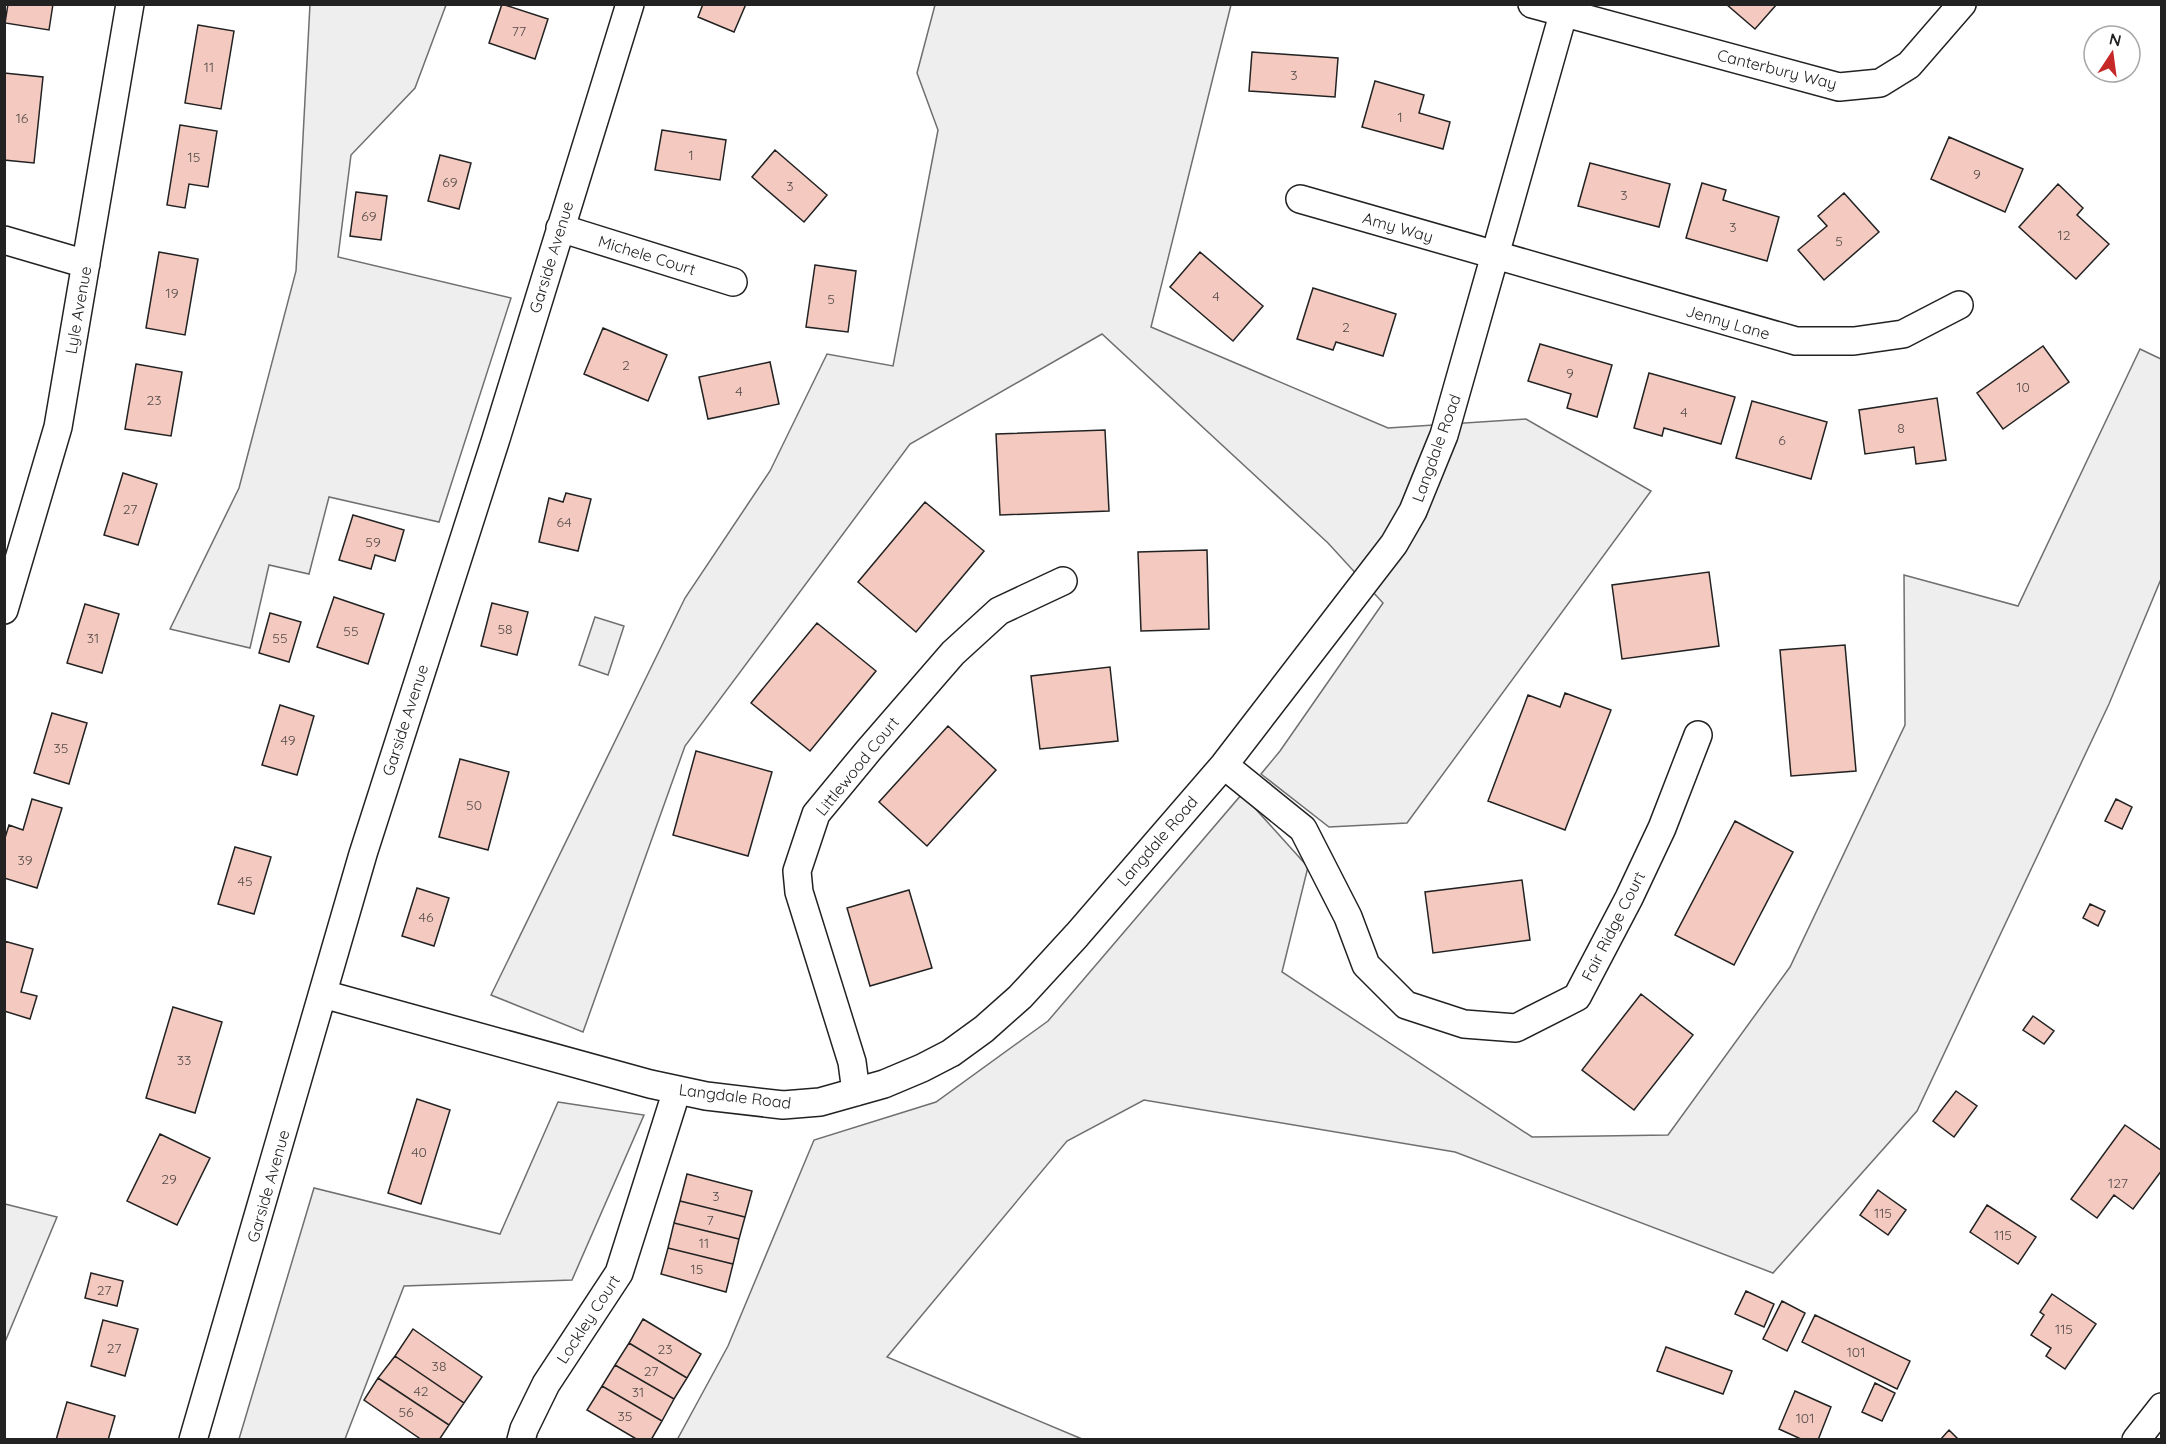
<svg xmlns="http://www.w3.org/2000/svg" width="2166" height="1444" font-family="Quicksand,sans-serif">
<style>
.green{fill:#eee;stroke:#6f6f6f;stroke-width:1.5}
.building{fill:#f3c9c0;stroke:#222;stroke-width:1.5}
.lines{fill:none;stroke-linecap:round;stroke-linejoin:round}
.minor-casing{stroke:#222;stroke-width:30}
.minor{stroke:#fff;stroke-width:27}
.labels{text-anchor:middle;stroke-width:4.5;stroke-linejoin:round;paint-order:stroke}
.number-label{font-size:14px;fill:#564c4a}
.street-label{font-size:16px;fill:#222;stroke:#fff}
</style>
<rect width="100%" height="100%" fill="#fff"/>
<path class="green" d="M 310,4 L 446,5 L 415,88 L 351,155 L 338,257 L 511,298 L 439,522 L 329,497 L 309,574 L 269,565 L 250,648 L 170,629 L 239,488 L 296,271 Z
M 935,5 L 1231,5 L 1151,327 L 1388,428 L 1526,419 L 1651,491 L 1407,823 L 1329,827 L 1261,774 L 1280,751 L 1383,603 L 1328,543 L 1102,334 L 910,444 L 685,746 L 583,1032 L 491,995 L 685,598 L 770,471 L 827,354 L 893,366 L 938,130 L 917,73 Z
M 2140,349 L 2161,359 L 2161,579 L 2109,704 L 1917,1111 L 1773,1273 L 1455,1152 L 1144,1100 L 1067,1141 L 887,1357 L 1082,1439 L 677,1440 L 728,1346 L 814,1140 L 936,1102 L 1048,1021 L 1242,794 L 1308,867 L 1282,972 L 1532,1137 L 1668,1135 L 1790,967 L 1905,725 L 1904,575 L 2018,606 Z
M 595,617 L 624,626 L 608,675 L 579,665 Z
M 558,1102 L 644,1115 L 572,1280 L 404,1286 L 345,1439 L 239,1439 L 314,1188 L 500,1234 Z
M 5,1204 L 57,1217 L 5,1342 L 4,1204 Z"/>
<path class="building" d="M 8,4 L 53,4 L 49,30 L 5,23 Z
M 502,4 L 548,19 L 535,59 L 489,43 Z
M 703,4 L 746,4 L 734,32 L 698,17 Z
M 1726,4 L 1777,4 L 1755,29 Z
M 198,25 L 234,31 L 221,109 L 185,103 Z
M 1252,52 L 1338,58 L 1335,97 L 1249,91 Z
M 4,73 L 43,77 L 34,163 L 4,160 Z
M 1375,81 L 1424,95 L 1419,113 L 1450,122 L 1443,149 L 1362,127 Z
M 180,125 L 217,131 L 208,187 L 189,184 L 185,208 L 167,205 Z
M 662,130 L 726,140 L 720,180 L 655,170 Z
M 1949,137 L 2023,169 L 2005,212 L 1931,179 Z
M 775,150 L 827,195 L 804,222 L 752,177 Z
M 440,155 L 471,163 L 459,209 L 428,201 Z
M 1590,163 L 1670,184 L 1659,227 L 1578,206 Z
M 1702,183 L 1726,190 L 1723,200 L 1779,217 L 1767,261 L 1686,238 Z
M 2058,184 L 2083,208 L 2077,215 L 2109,244 L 2076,279 L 2019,227 Z
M 356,192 L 387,196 L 381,240 L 350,236 Z
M 1844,193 L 1879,232 L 1824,280 L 1798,250 L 1827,226 L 1818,216 Z
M 159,252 L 198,259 L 185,335 L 146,328 Z
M 1200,252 L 1263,306 L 1233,341 L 1170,287 Z
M 815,265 L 856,271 L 848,332 L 806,327 Z
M 1313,288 L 1396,314 L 1383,356 L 1336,342 L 1333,350 L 1297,339 Z
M 603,328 L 667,355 L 648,401 L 584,374 Z
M 1540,344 L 1612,365 L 1597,417 L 1567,408 L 1571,394 L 1528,381 Z
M 2043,346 L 2069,382 L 2003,429 L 1977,393 Z
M 770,362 L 779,404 L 708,419 L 699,377 Z
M 136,364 L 182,372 L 171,436 L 125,429 Z
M 1649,373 L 1735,397 L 1721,444 L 1664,428 L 1662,436 L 1634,428 Z
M 1937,398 L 1946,460 L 1916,464 L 1914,447 L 1865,454 L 1859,410 Z
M 1752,401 L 1827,422 L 1811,479 L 1736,458 Z
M 1105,430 L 1109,511 L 1000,515 L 996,434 Z
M 123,473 L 157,484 L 138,545 L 104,535 Z
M 566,493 L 591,499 L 578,551 L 539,542 L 549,498 L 563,502 Z
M 925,502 L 984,551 L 916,632 L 858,582 Z
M 353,515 L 404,530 L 395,561 L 375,555 L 371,569 L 339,560 Z
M 1207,550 L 1209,629 L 1141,631 L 1138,552 Z
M 1709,572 L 1719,646 L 1622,659 L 1612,585 Z
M 334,597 L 384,614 L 368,664 L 317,647 Z
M 492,603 L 528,612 L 517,655 L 481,646 Z
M 85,604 L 119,614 L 102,673 L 67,663 Z
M 270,613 L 301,622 L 289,662 L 259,653 Z
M 817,623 L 876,671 L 810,751 L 751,703 Z
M 1845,645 L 1856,771 L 1791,776 L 1780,650 Z
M 1110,667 L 1118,741 L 1040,749 L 1031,676 Z
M 1565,693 L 1611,710 L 1565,830 L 1488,801 L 1528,695 L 1560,707 Z
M 280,705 L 314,716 L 297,775 L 262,765 Z
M 52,713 L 87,723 L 69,784 L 34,773 Z
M 948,726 L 996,770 L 927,846 L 879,802 Z
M 696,751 L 772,772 L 748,856 L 673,835 Z
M 460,759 L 509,772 L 488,850 L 439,837 Z
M 32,799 L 62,808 L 37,888 L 4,878 L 4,841 L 9,825 L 23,830 Z
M 2116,799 L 2132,807 L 2122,829 L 2105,821 Z
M 1735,821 L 1793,852 L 1734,965 L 1675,935 Z
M 235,847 L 271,857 L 254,914 L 218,904 Z
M 1522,880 L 1530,940 L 1433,953 L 1425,892 Z
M 417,888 L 449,898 L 434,946 L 402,936 Z
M 909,890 L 932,968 L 870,986 L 847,908 Z
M 2090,904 L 2105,911 L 2098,926 L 2083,918 Z
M 4,941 L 33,949 L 21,992 L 37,996 L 30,1019 L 4,1011 Z
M 1641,994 L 1693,1035 L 1634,1110 L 1582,1070 Z
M 173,1007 L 222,1022 L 195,1113 L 146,1098 Z
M 2033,1016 L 2054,1031 L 2044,1044 L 2023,1030 Z
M 1956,1091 L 1977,1106 L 1954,1137 L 1933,1121 Z
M 417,1099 L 450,1110 L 421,1204 L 388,1193 Z
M 2125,1125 L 2162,1151 L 2162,1170 L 2133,1209 L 2114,1195 L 2097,1218 L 2071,1199 Z
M 160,1134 L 210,1158 L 177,1225 L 127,1201 Z
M 687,1174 L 752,1191 L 745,1217 L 680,1201 Z
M 1878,1190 L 1906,1210 L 1888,1235 L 1860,1215 Z
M 680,1201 L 745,1217 L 739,1239 L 674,1223 Z
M 1987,1205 L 2036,1237 L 2018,1264 L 1970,1232 Z
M 674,1223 L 739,1239 L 733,1264 L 668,1248 Z
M 668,1248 L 733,1264 L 726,1292 L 661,1274 Z
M 91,1273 L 123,1281 L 117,1306 L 85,1298 Z
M 1746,1291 L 1774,1304 L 1764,1327 L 1735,1314 Z
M 2052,1294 L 2096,1324 L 2065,1369 L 2046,1356 L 2051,1348 L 2031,1335 L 2044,1315 L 2040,1312 Z
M 1782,1301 L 1805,1313 L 1787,1351 L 1763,1339 Z
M 1815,1315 L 1910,1361 L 1897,1389 L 1802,1342 Z
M 643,1319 L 701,1354 L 687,1378 L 629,1343 Z
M 103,1320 L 138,1329 L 125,1376 L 91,1366 Z
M 413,1329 L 482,1377 L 464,1403 L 395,1356 Z
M 629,1343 L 687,1378 L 674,1399 L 615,1365 Z
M 1666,1347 L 1732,1371 L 1723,1394 L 1657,1371 Z
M 395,1356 L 464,1403 L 449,1425 L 378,1378 Z
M 615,1365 L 674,1399 L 662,1421 L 602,1386 Z
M 378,1378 L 449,1425 L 439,1440 L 422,1440 L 364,1400 Z
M 1875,1383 L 1895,1393 L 1882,1421 L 1862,1412 Z
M 602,1386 L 662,1421 L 651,1440 L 638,1440 L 587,1410 Z
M 1795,1391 L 1831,1407 L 1818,1440 L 1803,1440 L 1779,1429 Z
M 67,1402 L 115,1416 L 108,1440 L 56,1440 Z
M 1949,1430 L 1959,1440 L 1940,1440 Z"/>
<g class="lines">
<g class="minor-casing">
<path id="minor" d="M 1532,4 L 1839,87 L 1880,83 L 1909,65 L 1962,4
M 1300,199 L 1796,341 L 1854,341 L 1903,334 L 1959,305
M 560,228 L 733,282
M 4,240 L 86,264
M 4,610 L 58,427 L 130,4
M 1224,765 L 1303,829 L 1348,917 L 1366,965 L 1406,1005 L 1464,1024 L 1516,1028 L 1577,997 L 1629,898 L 1662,828 L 1698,735
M 323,994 L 650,1084 L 706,1096 L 783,1105 L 820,1102 L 884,1084 L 922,1068 L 951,1053 L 984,1029 L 1020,997 L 1077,935 L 1224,765 L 1394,544 L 1413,511 L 1444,435 L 1566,4
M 856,1092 L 852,1062 L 799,892 L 797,871 L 816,814 L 868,751 L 953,653 L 999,611 L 1063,581
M 193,1440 L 363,854 L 495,442 L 630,4
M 521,1440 L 524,1429 L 546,1384 L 619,1273 L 677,1090
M 2136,1440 L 2162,1407"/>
</g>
<use href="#minor" class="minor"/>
</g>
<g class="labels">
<g class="number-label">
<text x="519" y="36">77</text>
<text x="209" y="72">11</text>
<text x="1294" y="80">3</text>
<text x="1400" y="122">1</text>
<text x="22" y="123">16</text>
<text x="691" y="160">1</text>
<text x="194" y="162">15</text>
<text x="1977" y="179">9</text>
<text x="450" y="187">69</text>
<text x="790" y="191">3</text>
<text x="1624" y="200">3</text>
<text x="369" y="221">69</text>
<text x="1733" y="232">3</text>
<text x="2064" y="240">12</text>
<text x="1839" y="246">5</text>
<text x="172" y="298">19</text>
<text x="1216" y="301">4</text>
<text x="831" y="304">5</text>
<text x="1346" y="332">2</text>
<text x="626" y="370">2</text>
<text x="1570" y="378">9</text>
<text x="2023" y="392">10</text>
<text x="739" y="396">4</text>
<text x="154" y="405">23</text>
<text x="1684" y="417">4</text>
<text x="1901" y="433">8</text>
<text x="1782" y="445">6</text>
<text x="130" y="514">27</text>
<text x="564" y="527">64</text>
<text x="373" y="547">59</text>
<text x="505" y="634">58</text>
<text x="351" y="636">55</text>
<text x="93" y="643">31</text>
<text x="280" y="643">55</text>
<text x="288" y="745">49</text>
<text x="61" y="753">35</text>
<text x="474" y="810">50</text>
<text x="25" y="865">39</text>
<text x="245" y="886">45</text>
<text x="426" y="922">46</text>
<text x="184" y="1065">33</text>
<text x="419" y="1157">40</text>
<text x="169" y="1184">29</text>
<text x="2118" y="1188">127</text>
<text x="716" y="1201">3</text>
<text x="1883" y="1218">115</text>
<text x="710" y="1225">7</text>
<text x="2003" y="1240">115</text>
<text x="704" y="1248">11</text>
<text x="697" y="1274">15</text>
<text x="104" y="1295">27</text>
<text x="2064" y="1334">115</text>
<text x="114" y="1353">27</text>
<text x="665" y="1354">23</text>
<text x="1856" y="1357">101</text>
<text x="439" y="1371">38</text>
<text x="651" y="1376">27</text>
<text x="421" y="1396">42</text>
<text x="638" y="1397">31</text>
<text x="406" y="1417">56</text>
<text x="625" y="1421">35</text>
<text x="1805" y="1423">101</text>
</g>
<g class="street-label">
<text transform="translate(1777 69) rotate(14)" y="6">Canterbury Way</text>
<text transform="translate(1398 227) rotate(16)" y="6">Amy Way</text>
<text transform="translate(647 255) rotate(17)" y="6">Michele Court</text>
<text transform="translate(551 257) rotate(-73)" y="6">Garside Avenue</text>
<text transform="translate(78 310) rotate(-80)" y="6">Lyle Avenue</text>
<text transform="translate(1728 322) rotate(16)" y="6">Jenny Lane</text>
<text transform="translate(1436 448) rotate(-70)" y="6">Langdale Road</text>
<text transform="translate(405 720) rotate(-72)" y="6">Garside Avenue</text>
<text transform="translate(857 766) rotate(-51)" y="6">Littlewood Court</text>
<text transform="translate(1157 841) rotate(-49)" y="6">Langdale Road</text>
<text transform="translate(1613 926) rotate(-63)" y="6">Fair Ridge Court</text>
<text transform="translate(735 1096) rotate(7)" y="6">Langdale Road</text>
<text transform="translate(268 1186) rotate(-74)" y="6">Garside Avenue</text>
<text transform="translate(588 1319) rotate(-57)" y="6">Lockley Court</text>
</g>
</g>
<rect width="2166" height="1444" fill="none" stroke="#222222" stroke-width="12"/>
<g transform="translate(2112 54) rotate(13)"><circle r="28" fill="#ffffff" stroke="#a7a7a7" stroke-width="1.5"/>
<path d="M0-4.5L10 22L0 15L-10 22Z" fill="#c62828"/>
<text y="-9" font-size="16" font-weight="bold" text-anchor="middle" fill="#222222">N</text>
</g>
</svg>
